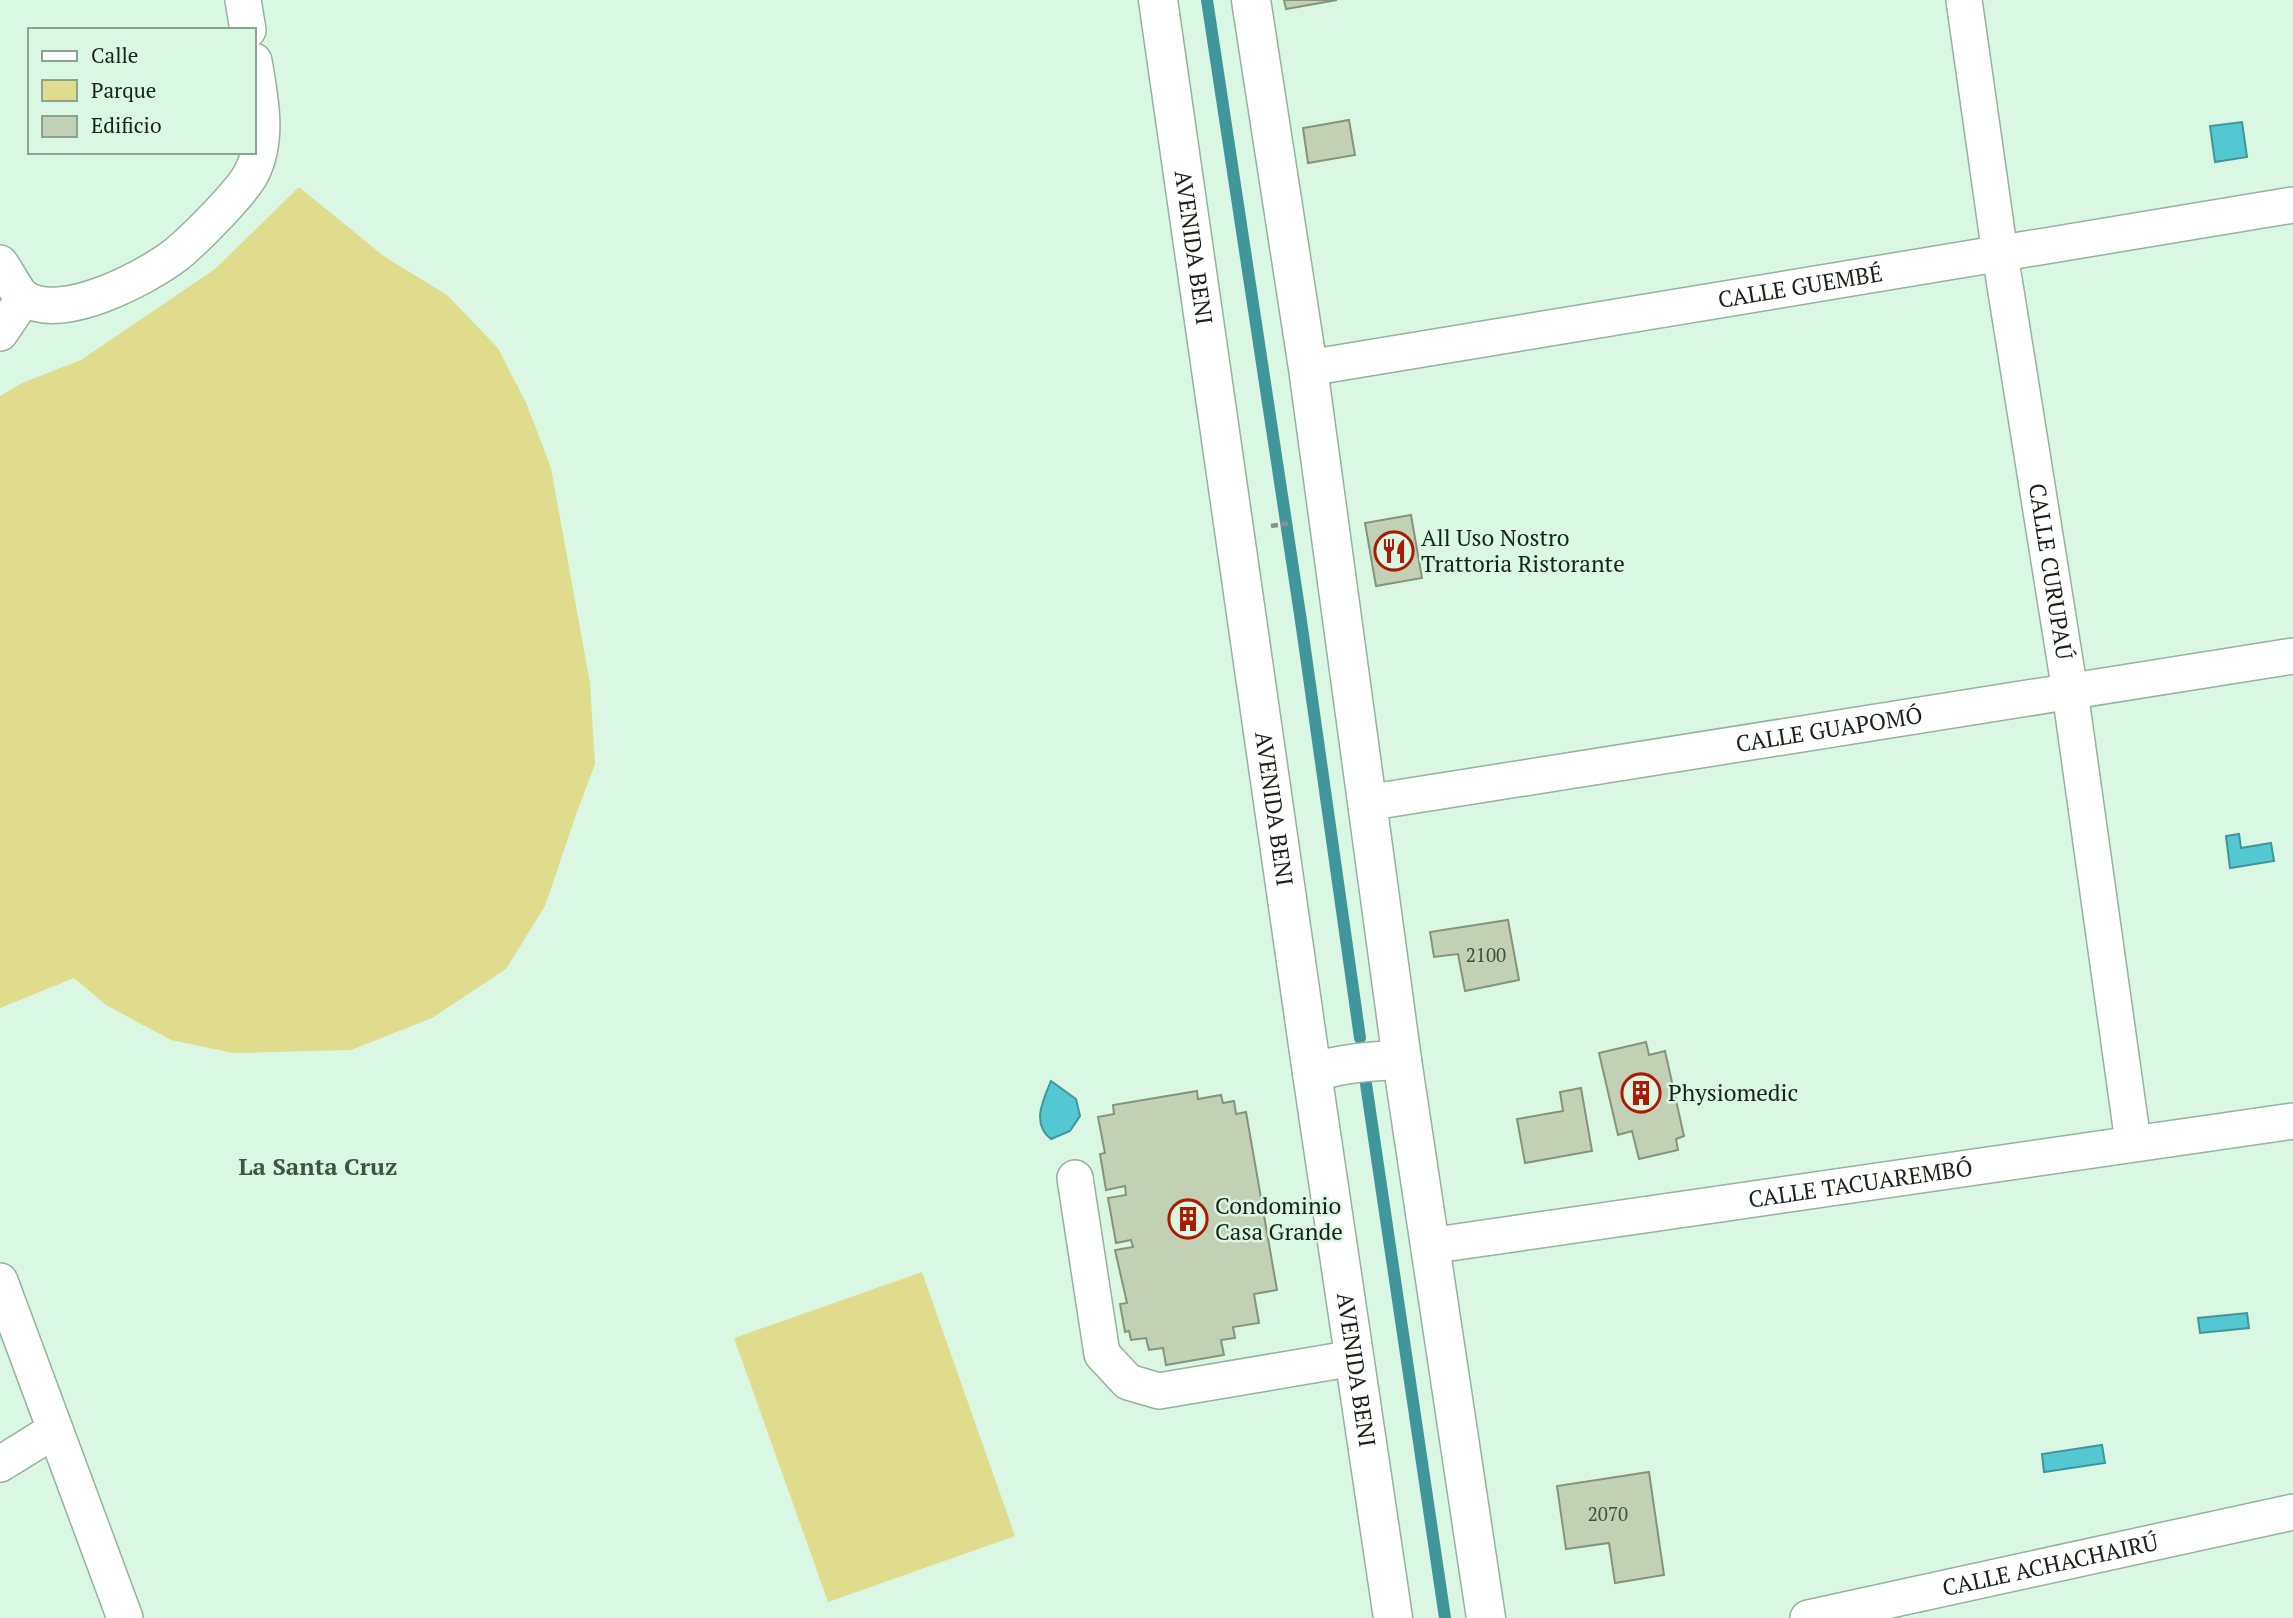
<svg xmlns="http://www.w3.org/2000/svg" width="2293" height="1618" font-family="'PT Serif',serif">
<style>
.green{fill:#e0dc8e}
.water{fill:#53c7d2;stroke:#41969b;stroke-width:2}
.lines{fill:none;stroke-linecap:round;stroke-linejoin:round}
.stream{stroke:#41969b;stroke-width:12}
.building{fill:#c2d0b5;stroke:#86947a;stroke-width:2}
.street-casing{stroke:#96b19e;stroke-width:38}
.secondary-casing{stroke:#96b19e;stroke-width:41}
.path{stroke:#819688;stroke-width:4.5;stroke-dasharray:7 3.5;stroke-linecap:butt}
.street{stroke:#fff;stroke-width:35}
.secondary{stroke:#fff;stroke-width:38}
.labels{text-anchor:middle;stroke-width:5;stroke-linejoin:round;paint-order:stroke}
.number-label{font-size:19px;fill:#424e42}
.street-label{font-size:23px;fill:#18221b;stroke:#daf7e3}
.poi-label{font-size:23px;fill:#18221b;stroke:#daf7e3;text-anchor:start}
.neighbourhood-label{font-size:24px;font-weight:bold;fill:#3d5545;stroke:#daf7e3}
</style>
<rect width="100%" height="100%" fill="#daf7e3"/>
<path class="green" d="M 299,187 L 385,257 L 447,295 L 498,348 L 527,405 L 551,468 L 590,683 L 595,764 L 577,812 L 545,906 L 506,969 L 432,1018 L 351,1050 L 233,1053 L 171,1040 L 106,1005 L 74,978 L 0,1008 L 0,396 L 22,383 L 81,360 L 215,269 Z
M 922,1272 L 1015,1536 L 828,1602 L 734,1338 Z"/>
<path class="water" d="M 2242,122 L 2247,157 L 2215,162 L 2210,126 Z
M 2239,834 L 2241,848 L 2271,843 L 2274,861 L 2230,868 L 2226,836 Z
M 1051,1081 L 1076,1099 L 1080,1116 L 1070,1131 L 1051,1139 C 1031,1124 1043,1100 1051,1081 Z
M 2247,1313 L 2249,1328 L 2200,1333 L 2198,1318 Z
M 2102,1445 L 2105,1463 L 2044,1472 L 2042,1454 Z"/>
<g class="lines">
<path class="stream" d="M 1207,0 L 1301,621 L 1360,1038
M 1366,1084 L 1445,1618"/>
</g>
<path class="building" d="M 1284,0 L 1337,0 L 1286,9 Z
M 1349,120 L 1355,155 L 1308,163 L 1303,128 Z
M 1411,515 L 1422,578 L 1376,586 L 1365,523 Z
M 1508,920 L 1519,980 L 1465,991 L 1458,954 L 1434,957 L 1430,932 Z
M 1646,1042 L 1649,1055 L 1665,1051 L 1684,1136 L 1676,1139 L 1678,1150 L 1639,1159 L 1632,1131 L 1618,1135 L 1599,1053 Z
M 1581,1088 L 1592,1151 L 1525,1163 L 1517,1119 L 1563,1111 L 1560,1092 Z
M 1197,1091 L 1198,1099 L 1221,1095 L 1223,1103 L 1234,1101 L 1236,1114 L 1246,1112 L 1277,1290 L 1254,1294 L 1259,1323 L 1233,1327 L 1235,1338 L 1221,1340 L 1224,1355 L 1166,1365 L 1163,1348 L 1149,1350 L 1146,1338 L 1131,1340 L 1129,1331 L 1125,1332 L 1120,1304 L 1127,1303 L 1115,1250 L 1133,1247 L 1131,1240 L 1116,1243 L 1108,1198 L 1126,1195 L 1125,1186 L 1106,1190 L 1100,1154 L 1105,1153 L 1098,1117 L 1114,1114 L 1113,1105 Z
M 1649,1472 L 1664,1575 L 1615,1583 L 1609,1543 L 1566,1549 L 1557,1486 Z"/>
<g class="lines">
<g class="street-casing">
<g id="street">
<path d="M 243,0 L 248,30"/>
<path id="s1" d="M 1964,0 L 2000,254 L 2070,692 L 2133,1142"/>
<path d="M 0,263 C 6,271 17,293 24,298 C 61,323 146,278 177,254 C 196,238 237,197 250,176 C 270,140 260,98 254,61"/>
<path d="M 0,333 L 24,298"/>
<path id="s2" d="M 1308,368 L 2293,205"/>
<path id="s3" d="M 1366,803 L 2293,656"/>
<path d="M 1075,1178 L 1102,1354 L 1128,1382 L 1159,1391 L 1354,1358"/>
<path id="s4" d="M 1429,1246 L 2293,1121"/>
<path d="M 0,1281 L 125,1618"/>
<path d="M 0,1464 L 55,1430"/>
<path id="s5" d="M 1808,1618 L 2293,1512"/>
</g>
</g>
<g class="secondary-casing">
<g id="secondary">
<path id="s6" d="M 1158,0 L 1312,1073 L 1393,1618"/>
<path d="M 1251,0 L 1308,368 L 1402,1060 L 1486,1618"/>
<path d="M 1312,1073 C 1341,1063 1371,1061 1402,1060"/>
</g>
</g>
<path class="path" d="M 1271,526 L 1290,523"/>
<use href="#street" class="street"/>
<use href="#secondary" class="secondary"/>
</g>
<defs>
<g id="restaurant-ring" transform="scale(2.0125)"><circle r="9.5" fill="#daf7e3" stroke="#aa1b02" stroke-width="1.5"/><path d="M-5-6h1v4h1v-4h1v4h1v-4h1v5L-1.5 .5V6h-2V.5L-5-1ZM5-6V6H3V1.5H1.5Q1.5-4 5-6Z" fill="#aa1b02"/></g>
<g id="building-ring" transform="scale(2.0125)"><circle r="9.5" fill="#daf7e3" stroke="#aa1b02" stroke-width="1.5"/><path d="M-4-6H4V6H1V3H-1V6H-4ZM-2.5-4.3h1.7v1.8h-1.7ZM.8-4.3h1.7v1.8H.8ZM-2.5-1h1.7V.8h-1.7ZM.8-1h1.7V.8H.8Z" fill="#aa1b02"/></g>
</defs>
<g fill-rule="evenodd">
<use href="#restaurant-ring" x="1394" y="551"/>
<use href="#building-ring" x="1641" y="1093"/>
<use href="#building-ring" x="1188" y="1219"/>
</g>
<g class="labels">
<g class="number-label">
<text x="1486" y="962">2100</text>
<text x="1608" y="1521">2070</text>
</g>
<g class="street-label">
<text dy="8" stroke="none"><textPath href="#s6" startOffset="250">AVENIDA BENI</textPath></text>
<text dy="8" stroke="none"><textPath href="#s2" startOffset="499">CALLE GUEMBÉ</textPath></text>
<text dy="8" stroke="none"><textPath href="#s1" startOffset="578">CALLE CURUPAÚ</textPath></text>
<text dy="8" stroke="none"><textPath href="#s3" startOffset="469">CALLE GUAPOMÓ</textPath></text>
<text dy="8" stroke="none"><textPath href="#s6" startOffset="817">AVENIDA BENI</textPath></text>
<text dy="8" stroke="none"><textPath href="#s4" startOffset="436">CALLE TACUAREMBÓ</textPath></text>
<text dy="8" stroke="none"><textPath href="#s6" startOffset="1384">AVENIDA BENI</textPath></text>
<text dy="8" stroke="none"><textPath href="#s5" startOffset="248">CALLE ACHACHAIRÚ</textPath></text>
</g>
<g class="poi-label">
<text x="1421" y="546">All Uso Nostro<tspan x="1421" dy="26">Trattoria Ristorante</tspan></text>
<text x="1668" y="1101">Physiomedic</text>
<text x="1215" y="1214">Condominio<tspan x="1215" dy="26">Casa Grande</tspan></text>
</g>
<g class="neighbourhood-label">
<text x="318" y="1175">La Santa Cruz</text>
</g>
</g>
<rect x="28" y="28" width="228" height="126" fill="#daf7e3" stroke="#8ca293" stroke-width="2"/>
<rect x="42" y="51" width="35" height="10" fill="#ffffff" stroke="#8ca293" stroke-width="2"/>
<text x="91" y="63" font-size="21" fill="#18221b">Calle</text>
<rect x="42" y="80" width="35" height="21" fill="#e0dc8e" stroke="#8ca293" stroke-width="2"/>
<text x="91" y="98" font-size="21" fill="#18221b">Parque</text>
<rect x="42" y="116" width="35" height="21" fill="#c2d0b5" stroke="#8ca293" stroke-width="2"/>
<text x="91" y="133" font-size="21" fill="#18221b">Edificio</text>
</svg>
